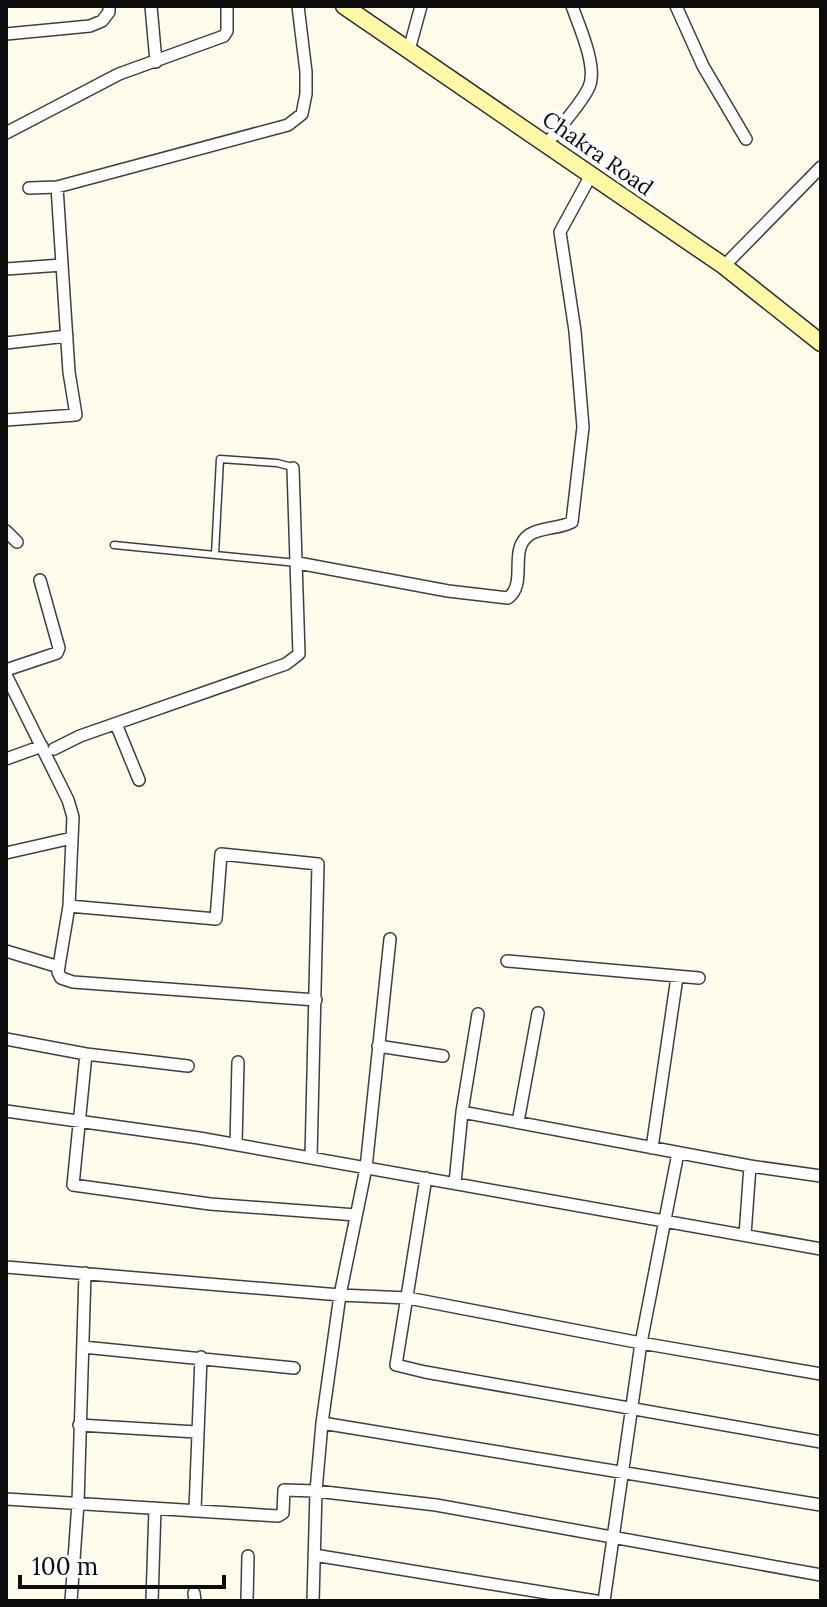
<svg xmlns="http://www.w3.org/2000/svg" width="827" height="1607" font-family="Lora,serif">
<style>
.lines{fill:none;stroke-linecap:round;stroke-linejoin:round}
.service-casing{stroke:#3f3f3f;stroke-width:9}
.minor-casing{stroke:#3f3f3f;stroke-width:14}
.secondary-casing{stroke:#2e2e2e;stroke-width:19}
.service{stroke:#fff;stroke-width:6}
.minor{stroke:#fff;stroke-width:11}
.secondary{stroke:#fff9a7;stroke-width:16}
.labels{text-anchor:middle;stroke-width:8;stroke-linejoin:round;paint-order:stroke}
.street-label{font-size:22px;fill:#0c0c0c;stroke:#fff}
</style>
<rect width="100%" height="100%" fill="#fffcec"/>
<g class="lines">
<g class="service-casing">
<path id="service" d="M 114,545 L 297,563
M 215,554 L 220,459 L 277,463 L 292,467"/>
</g>
<g class="minor-casing">
<path id="minor" d="M 151,6 L 156,62
M 676,6 L 703,66 L 746,139
M 6,34 L 90,26 L 102,21 L 109,12 L 109,6
M 409,50 L 421,6
M 6,133 L 119,74 L 224,36 L 227,31 L 227,6
M 547,144 C 559,127 581,105 589,87 C 598,67 579,26 572,6
M 29,188 L 57,187 L 288,125 L 302,114 L 306,94 L 306,72 L 298,6
M 724,266 L 821,167
M 6,269 L 62,265
M 6,343 L 67,336
M 6,420 L 76,415 L 69,372 L 57,187
M 6,531 L 17,542
M 298,563 L 448,591 L 508,598 C 528,583 508,550 529,535 C 540,527 559,529 572,522 L 583,427 L 575,331 L 560,232 L 591,175
M 6,670 L 57,653 L 59,648 L 40,580
M 6,675 L 68,800 L 73,817 L 69,906 L 58,972 L 61,978 L 73,982 L 316,1000
M 116,724 L 139,780
M 54,749 L 80,736 L 286,664 L 299,654 L 293,468
M 6,759 L 42,746
M 6,853 L 72,838
M 69,906 L 216,919 L 221,854 L 318,864 L 311,1158
M 6,951 L 59,967
M 507,961 L 699,978
M 6,1039 L 86,1054 L 188,1066
M 378,1046 L 443,1056
M 86,1054 L 73,1185 L 210,1204 L 356,1215
M 6,1111 L 199,1138 L 821,1249
M 462,1112 L 750,1166 L 821,1176
M 518,1122 L 538,1013
M 236,1144 L 238,1062
M 652,1148 L 677,977
M 426,1178 L 396,1365 L 425,1372 L 821,1442
M 455,1183 L 462,1112 L 478,1014
M 745,1235 L 750,1166
M 6,1267 L 340,1295 L 408,1298 L 641,1343 L 821,1374
M 83,1347 L 294,1368
M 322,1423 L 821,1505
M 79,1425 L 196,1432
M 6,1499 L 278,1516 L 283,1513 L 284,1490 L 316,1491 L 436,1505 L 821,1575
M 195,1510 L 201,1357
M 314,1555 L 596,1601
M 194,1593 L 195,1601
M 71,1601 L 78,1503 L 85,1273
M 152,1601 L 155,1508
M 247,1601 L 248,1556
M 313,1601 L 316,1491 L 322,1423 L 340,1295 L 366,1168 L 390,939
M 604,1601 L 641,1343 L 678,1153"/>
</g>
<g class="secondary-casing">
<path id="secondary" d="M 344,6 L 724,266 L 821,343"/>
</g>
<use href="#service" class="service"/>
<use href="#minor" class="minor"/>
<use href="#secondary" class="secondary"/>
</g>
<g class="labels">
<g class="street-label">
<text transform="translate(598 153) rotate(35)" y="8">Chakra Road</text>
</g>
</g>
<rect width="827" height="1607" fill="none" stroke="#0c0c0c" stroke-width="16"/>
<path d="M20 1575v12h204v-12" fill="none" stroke="#0c0c0c" stroke-width="4"/>
<text x="32" y="1575" font-size="24" fill="#0c0c0c" stroke="#ffffff" stroke-width="6" paint-order="stroke">100 m</text>
</svg>
